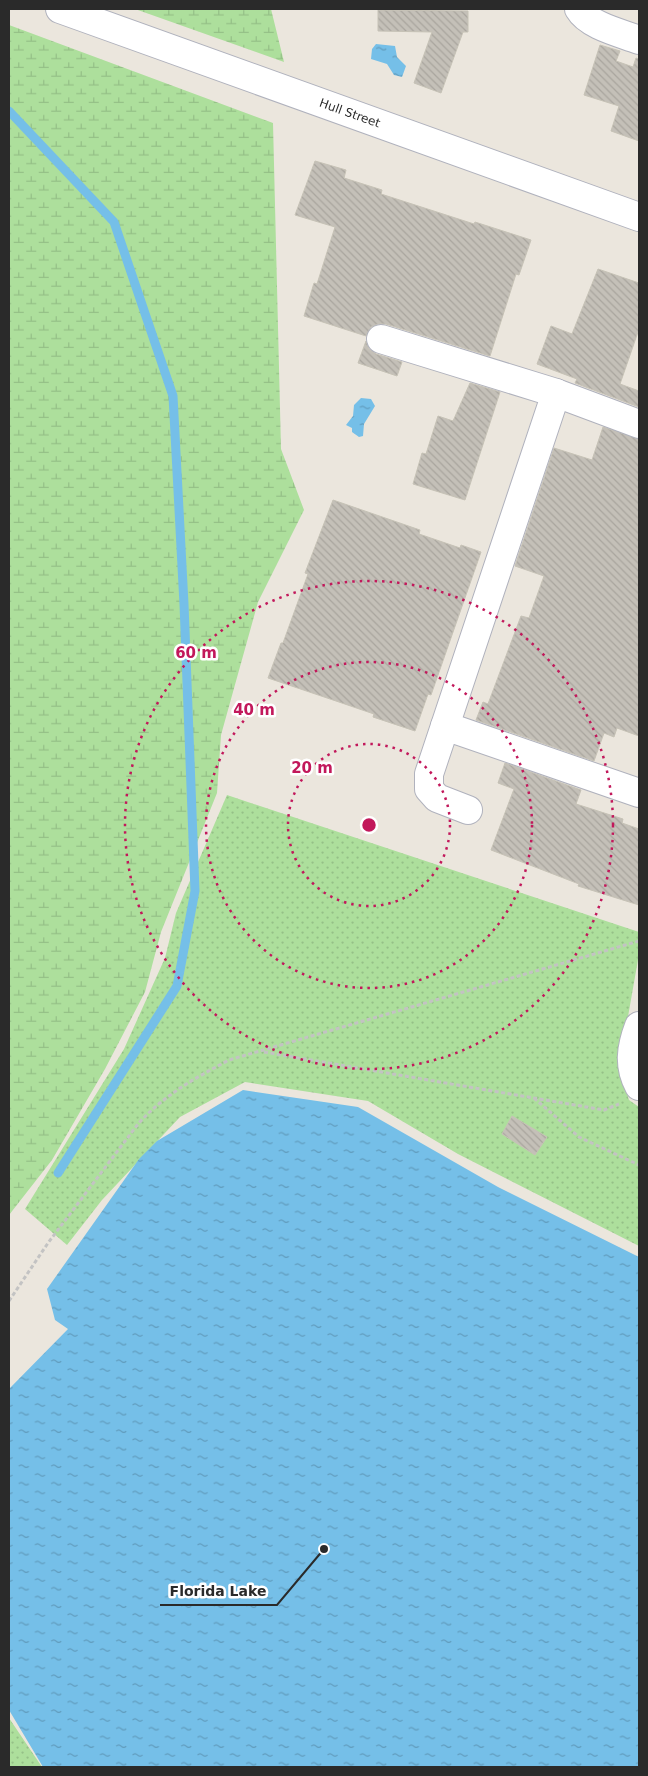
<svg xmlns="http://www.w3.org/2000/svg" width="648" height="1776" font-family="'DejaVu Sans',sans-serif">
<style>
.wetland{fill:url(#wetland-marsh)}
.park{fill:url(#park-dots)}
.water{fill:url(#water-ripples)}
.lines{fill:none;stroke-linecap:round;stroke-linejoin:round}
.stream{stroke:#75bfe8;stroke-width:9}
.building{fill:url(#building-back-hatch);stroke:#c6c2b6}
.minor-casing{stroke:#b0b2bd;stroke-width:30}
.path{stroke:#c3c3c3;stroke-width:3;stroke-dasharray:4 2.5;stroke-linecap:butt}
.minor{stroke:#fff;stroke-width:28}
.ring{fill:none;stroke:#c2185b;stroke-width:2.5;stroke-dasharray:2.5 5}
.labels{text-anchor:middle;stroke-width:5;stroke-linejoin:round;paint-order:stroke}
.street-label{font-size:12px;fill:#2a2a2a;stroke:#fff}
.centre{fill:#c2185b;stroke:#fff;stroke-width:2.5}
.ring-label{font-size:15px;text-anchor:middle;font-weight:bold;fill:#c2185b;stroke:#fff;stroke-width:5;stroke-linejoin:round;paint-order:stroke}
.leader{fill:none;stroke:#2a2a2a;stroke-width:2}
.callout-dot{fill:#2a2a2a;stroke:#fff;stroke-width:2}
.callout-label{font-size:14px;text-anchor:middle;font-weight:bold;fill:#2a2a2a;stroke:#fff;stroke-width:5;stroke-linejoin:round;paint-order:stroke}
</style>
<defs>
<pattern id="wetland-marsh" width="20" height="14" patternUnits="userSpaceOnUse" patternTransform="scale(1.25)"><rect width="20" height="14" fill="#addf9c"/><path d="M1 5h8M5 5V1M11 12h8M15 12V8" fill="none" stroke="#95c087"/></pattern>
<pattern id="park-dots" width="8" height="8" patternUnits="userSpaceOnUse" patternTransform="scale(1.25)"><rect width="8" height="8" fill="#addf9c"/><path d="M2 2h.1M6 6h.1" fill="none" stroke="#95c087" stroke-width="1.8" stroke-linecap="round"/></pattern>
<pattern id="water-ripples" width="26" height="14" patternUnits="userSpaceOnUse" patternTransform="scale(1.25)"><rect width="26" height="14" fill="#75bfe8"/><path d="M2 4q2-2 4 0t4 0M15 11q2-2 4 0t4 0" fill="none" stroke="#609bbc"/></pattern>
<pattern id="building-back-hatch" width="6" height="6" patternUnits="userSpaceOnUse" patternTransform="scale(1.25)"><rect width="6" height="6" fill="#c4c0b8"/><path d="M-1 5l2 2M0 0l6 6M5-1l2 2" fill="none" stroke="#a9a59e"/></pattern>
</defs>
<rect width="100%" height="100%" fill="#ebe6dd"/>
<path class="wetland" d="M 135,9 L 271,9 L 284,62 Z
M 9,25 L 273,123 L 281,449 L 304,510 L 258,602 L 221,735 L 217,793 L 161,932 L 145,992 L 105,1069 L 52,1160 L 9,1215 Z"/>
<path class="park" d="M 227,795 L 639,932 L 639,954 L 619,1068 L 629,1100 L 639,1107 L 639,1246 L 458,1154 L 368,1101 L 245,1082 L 180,1117 L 102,1200 L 67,1245 L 25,1209 L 124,1049 L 165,958 L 176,913 Z
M 9,1718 L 42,1767 L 9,1767 Z"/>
<path class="water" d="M 376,44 L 395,46 L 397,57 L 406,66 L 402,77 L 394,75 L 387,64 L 371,59 L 372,49 Z
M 361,398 L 371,399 L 375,406 L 364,424 L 363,436 L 359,437 L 352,432 L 352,428 L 346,425 L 353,416 L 354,405 Z
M 243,1090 L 358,1107 L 498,1187 L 639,1257 L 639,1767 L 43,1767 L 9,1710 L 9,1389 L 68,1329 L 55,1320 L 47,1289 L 139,1159 L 157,1141 Z"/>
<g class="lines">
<path class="stream" d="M 9,111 L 114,222 L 173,396 L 184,604 L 195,891 L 177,986 L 58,1173"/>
</g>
<path class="building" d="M 378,10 L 468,11 L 468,32 L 463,32 L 441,93 L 414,83 L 432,32 L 378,31 Z
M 600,45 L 620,51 L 616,61 L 633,67 L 636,58 L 639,59 L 639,141 L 611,131 L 619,106 L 584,95 Z
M 315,161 L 346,170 L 344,178 L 382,190 L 381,194 L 474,224 L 475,222 L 531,240 L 519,275 L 516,274 L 490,356 L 386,324 L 378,324 L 371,327 L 366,336 L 304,316 L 314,283 L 317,284 L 335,227 L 295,215 Z
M 598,269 L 639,283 L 639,329 L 620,384 L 639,391 L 639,407 L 575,383 L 577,379 L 537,364 L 551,326 L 572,334 Z
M 366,341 L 369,349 L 376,354 L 402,362 L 397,376 L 358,363 Z
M 470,383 L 500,392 L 465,500 L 413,484 L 422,453 L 426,454 L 438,416 L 453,421 Z
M 603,427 L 639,439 L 639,736 L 617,728 L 614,737 L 604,733 L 594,761 L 476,720 L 483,702 L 488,704 L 521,616 L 529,618 L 544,576 L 515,566 L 554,448 L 592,460 Z
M 333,500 L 420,530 L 419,534 L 460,548 L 461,545 L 481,552 L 431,695 L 428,694 L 415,731 L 373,717 L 374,714 L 336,701 L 268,678 L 281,643 L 283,643 L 308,574 L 305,573 Z
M 505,763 L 581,790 L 576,804 L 623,819 L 622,823 L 639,829 L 639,905 L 578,886 L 579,884 L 491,850 L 514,789 L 498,783 Z
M 512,1116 L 547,1137 L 535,1155 L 502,1134 Z"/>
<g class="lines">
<g class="minor-casing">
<g id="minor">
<path id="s1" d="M 60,9 L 639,217"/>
<path d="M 579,9 C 589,26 621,33 639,40"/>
<path d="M 381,339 L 556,393"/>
<path d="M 445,726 L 556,393 L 639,424"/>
<path d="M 468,810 L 437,798 L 429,789 L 429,774 L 445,726 L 639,793"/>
<path d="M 639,1026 C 631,1047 628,1066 639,1086"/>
</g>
</g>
<path class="path" d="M 264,1052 L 604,1110 L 619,1104
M 534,1098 L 579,1137 L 639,1165
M 9,1301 L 48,1243 L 138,1124 C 164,1095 195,1078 229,1060 L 639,941"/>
<use href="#minor" class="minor"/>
</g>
<g class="ring">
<circle cx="369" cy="825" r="81"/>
<circle cx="369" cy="825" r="163"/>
<circle cx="369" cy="825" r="244"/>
</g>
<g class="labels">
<g class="street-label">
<text dy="4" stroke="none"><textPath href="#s1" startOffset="308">Hull Street</textPath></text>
</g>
</g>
<circle cx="369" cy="825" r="8" class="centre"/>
<g class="ring-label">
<text x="196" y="658">60 m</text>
<text x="254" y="715">40 m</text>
<text x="312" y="773">20 m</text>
</g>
<path class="leader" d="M324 1549L277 1605H160"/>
<circle class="callout-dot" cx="324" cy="1549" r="5"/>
<g class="callout-label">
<text x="218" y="1596">Florida Lake</text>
</g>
<rect width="648" height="1776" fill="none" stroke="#2a2a2a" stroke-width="20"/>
</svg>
